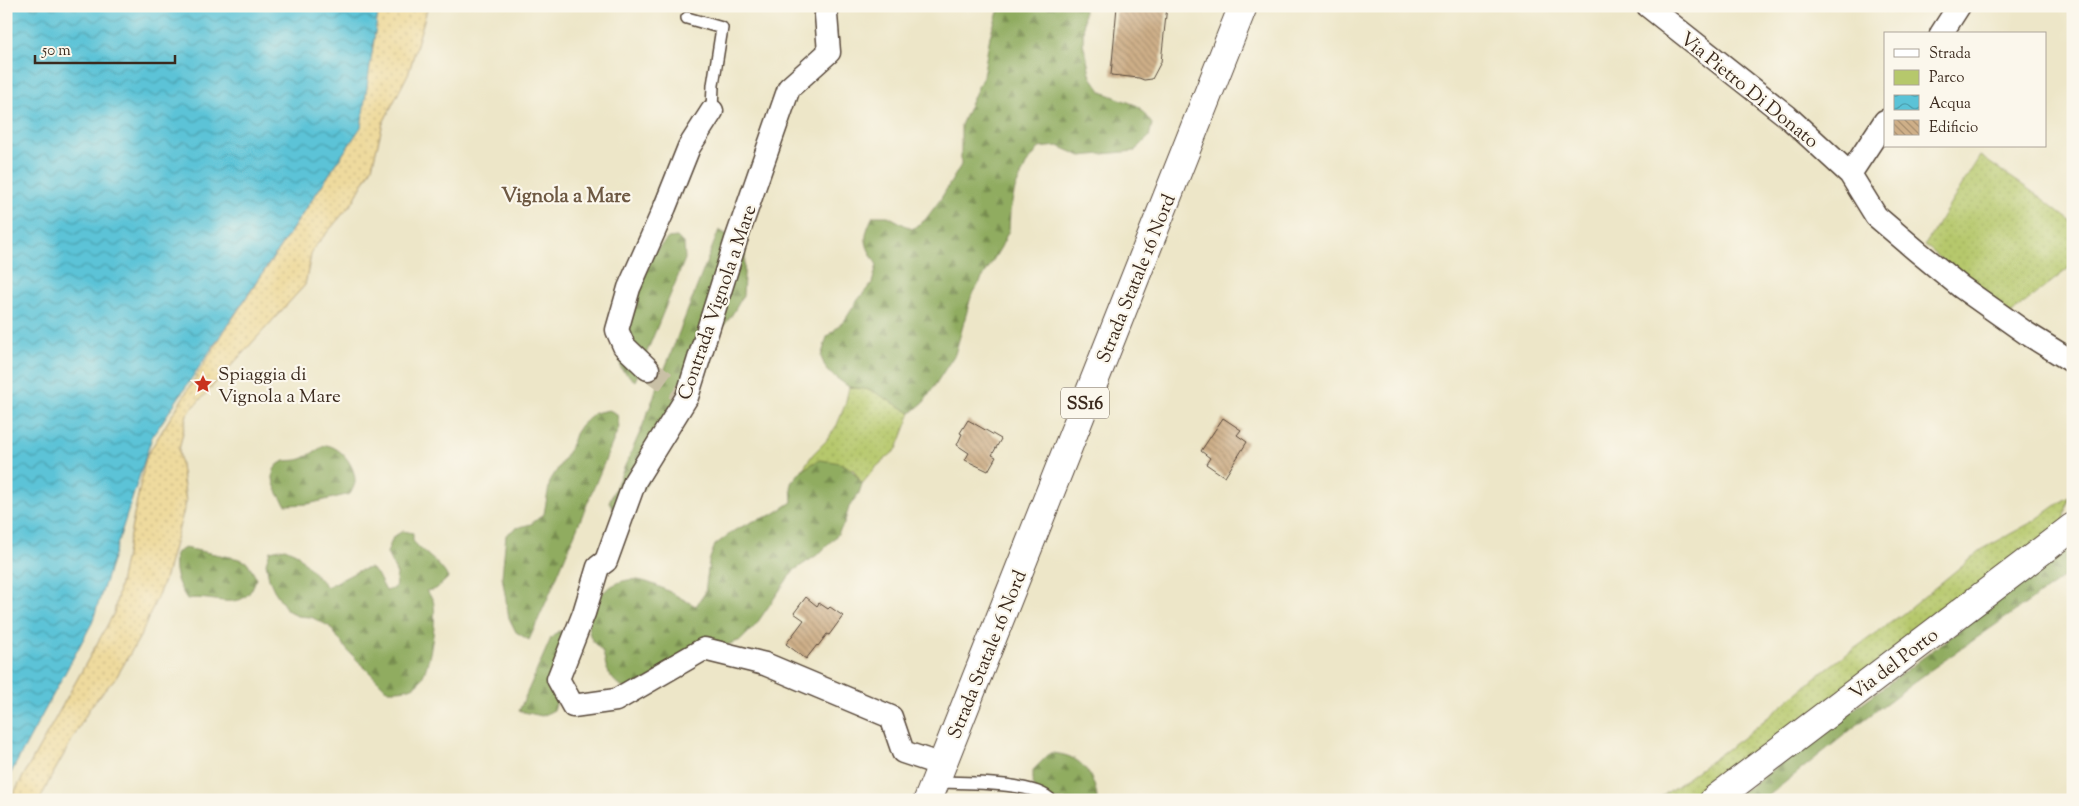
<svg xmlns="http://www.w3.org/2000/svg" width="2079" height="806" font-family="'Sorts Mill Goudy',serif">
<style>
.green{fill:url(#green-dots);stroke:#787945}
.forest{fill:url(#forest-firs);stroke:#666b3f}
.sand{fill:url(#sand-dots);stroke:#94825e}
.water{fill:url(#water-waves);stroke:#4b767a}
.building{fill:url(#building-back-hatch)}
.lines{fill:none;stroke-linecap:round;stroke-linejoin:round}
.street-tunnel{stroke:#c9c0a6;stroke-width:22;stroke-dasharray:22 11;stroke-linecap:butt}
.lane-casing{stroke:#564638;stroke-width:14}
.street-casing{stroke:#564638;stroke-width:25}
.secondary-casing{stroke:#564638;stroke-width:30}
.primary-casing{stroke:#564638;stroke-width:30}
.lane{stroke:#fff;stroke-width:11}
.street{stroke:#fff;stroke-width:22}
.secondary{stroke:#fff;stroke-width:28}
.primary{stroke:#fff;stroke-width:28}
.labels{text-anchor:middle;stroke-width:4.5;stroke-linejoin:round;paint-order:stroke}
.shield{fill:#fbf7ec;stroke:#75685c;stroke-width:1}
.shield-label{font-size:18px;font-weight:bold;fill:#3b2a1e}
.street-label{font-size:19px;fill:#3b2a1e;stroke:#fbf7ec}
.poi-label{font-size:19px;fill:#3b2a1e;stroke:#fbf7ec;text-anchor:start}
.neighbourhood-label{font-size:20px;font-weight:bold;fill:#6e5943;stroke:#fbf7ec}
</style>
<defs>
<pattern id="green-dots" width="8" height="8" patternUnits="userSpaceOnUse" patternTransform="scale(1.25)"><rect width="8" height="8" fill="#b6c86c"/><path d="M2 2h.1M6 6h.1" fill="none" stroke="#9dac5d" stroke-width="1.8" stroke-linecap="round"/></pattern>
<pattern id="forest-firs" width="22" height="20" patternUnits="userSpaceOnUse" patternTransform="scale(1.25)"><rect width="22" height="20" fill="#90ac60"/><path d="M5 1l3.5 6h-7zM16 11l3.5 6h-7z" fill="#778c4f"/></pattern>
<pattern id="sand-dots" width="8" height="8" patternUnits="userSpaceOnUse" patternTransform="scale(1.25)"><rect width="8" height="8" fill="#eeda9e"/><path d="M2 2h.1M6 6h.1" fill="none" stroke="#cdbb88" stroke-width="1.8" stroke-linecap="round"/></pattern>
<pattern id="water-waves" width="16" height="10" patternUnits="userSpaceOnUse" patternTransform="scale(1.25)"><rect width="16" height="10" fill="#5bc3d7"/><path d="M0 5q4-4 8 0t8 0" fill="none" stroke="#4c9fae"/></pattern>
<pattern id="building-back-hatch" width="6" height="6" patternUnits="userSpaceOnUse" patternTransform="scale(1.25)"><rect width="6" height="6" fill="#ceaf88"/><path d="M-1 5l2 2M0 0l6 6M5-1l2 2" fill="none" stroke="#a88f6f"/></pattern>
</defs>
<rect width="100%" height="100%" fill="#fbf7ec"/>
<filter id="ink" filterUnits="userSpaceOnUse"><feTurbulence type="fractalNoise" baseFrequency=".02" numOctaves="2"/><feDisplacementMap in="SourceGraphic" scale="10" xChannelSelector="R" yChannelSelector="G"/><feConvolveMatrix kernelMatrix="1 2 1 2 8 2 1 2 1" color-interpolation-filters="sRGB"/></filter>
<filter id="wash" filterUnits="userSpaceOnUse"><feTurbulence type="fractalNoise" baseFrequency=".0096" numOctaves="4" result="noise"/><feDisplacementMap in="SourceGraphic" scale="20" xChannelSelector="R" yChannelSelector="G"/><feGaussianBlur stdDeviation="1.12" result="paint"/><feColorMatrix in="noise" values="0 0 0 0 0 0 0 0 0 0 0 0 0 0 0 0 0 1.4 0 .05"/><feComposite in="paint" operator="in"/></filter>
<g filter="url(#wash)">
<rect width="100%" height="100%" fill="#ede6c8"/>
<path class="green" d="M 1980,156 L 2040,197 L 2073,223 L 2073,265 L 2008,316 L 1925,245 Z
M 849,387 L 871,390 L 911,413 L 897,449 L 875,468 L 862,484 L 853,469 L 802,470 L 813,454 L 826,441 L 837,425 L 845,405 Z
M 2068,497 L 2064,524 L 1694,800 L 1657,800 L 1744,737 L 1826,669 L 1904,613 L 1981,550 L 2034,521 Z"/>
<path class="forest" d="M 1000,6 L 1084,6 L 1083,43 L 1091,77 L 1102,92 L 1138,106 L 1152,124 L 1149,137 L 1135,151 L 1081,156 L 1058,146 L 1039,148 L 1026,165 L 1015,189 L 1010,211 L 1009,230 L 1001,247 L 971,297 L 955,354 L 924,402 L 911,413 L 871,390 L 849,387 L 827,371 L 821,357 L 827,337 L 845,320 L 857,301 L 872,283 L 877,265 C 864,244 862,238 873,216 L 888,216 L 912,229 L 925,220 L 940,200 L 961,165 L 961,125 L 983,76 L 990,36 Z
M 719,230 L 742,244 L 745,255 L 743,296 L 730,318 L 712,339 L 658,466 L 643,490 L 614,512 L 609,502 L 641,430 Z
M 677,237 L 684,244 L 685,259 L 635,381 L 621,369 L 619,353 L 652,255 L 668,238 Z
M 609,410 L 617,414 L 619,427 L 550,593 L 529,640 L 516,632 L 509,618 L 502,576 L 506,535 L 516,528 L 531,524 L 544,514 L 550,481 L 570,449 L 575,434 L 581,425 L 594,413 Z
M 326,445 C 341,447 356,466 355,483 C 354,486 352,491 350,494 L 308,504 L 286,505 C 276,493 263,468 285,461 C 290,460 296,461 301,459 C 307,457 318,449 326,445 Z
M 819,460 C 843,463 848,462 862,484 L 859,493 L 849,507 L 844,524 L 837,535 L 820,553 L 793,571 L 755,626 L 741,640 L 724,646 L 625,689 C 616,684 609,676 606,666 C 605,661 604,655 602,651 C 599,647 594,644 592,640 C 579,614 602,584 628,580 C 649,577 677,597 696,606 L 705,593 L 709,561 L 715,545 L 735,530 L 754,521 L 772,515 L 792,502 L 791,483 L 802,470 Z
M 403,531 L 413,533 L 413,541 C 424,554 441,563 448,578 L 436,589 L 426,591 C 428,594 432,597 433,600 C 438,616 430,668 420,681 C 412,691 398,690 387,690 L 348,651 L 329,626 L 311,617 L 297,616 L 287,610 L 274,590 L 269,579 L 266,563 L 270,551 L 285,548 L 296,553 L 327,587 L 358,571 L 370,568 L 377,574 L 386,591 L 395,588 L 397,574 L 387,553 L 393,537 Z
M 2073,546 L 2073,571 L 1932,669 L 1853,728 L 1763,800 L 1732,800 Z
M 185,548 L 240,559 L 248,563 L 256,578 C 246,617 215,594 187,599 C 177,584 172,570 176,553 Z
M 558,631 L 565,632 L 560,692 L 554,710 L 542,716 L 519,711 L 551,638 Z
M 1050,753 C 1070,754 1084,761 1092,780 C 1095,786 1097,793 1097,800 L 1039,800 L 1033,783 L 1033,770 Z"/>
<path class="sand" d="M 379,6 L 428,6 L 409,72 L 383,123 L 372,167 L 353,202 L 312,250 L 305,285 L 187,414 L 179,450 L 186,502 L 166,576 L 141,635 L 117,676 L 91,706 L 49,781 L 40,800 L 10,800 L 114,613 L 146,457 L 227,327 L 353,139 L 371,58 Z"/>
<path class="water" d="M 6,6 L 379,6 L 361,127 L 152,437 L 92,623 L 6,782 Z"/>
<g id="blocks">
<path class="building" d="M 1117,6 L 1167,6 L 1161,62 L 1152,79 L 1144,80 L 1139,78 L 1111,75 Z
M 1223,418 L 1241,430 L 1237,435 L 1247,442 L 1225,477 L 1206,464 L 1210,458 L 1201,451 Z
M 968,420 L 1001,439 L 992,455 L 996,457 L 988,471 L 965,460 L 969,453 L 957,445 L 962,434 L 960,433 Z
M 806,597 L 817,606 L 819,603 L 828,609 L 830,607 L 843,616 L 829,635 L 827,634 L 818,646 L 817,645 L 806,659 L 786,644 L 804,620 L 794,613 Z"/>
</g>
</g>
<g filter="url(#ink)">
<use href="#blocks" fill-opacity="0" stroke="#564638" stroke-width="1"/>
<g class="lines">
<path class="street-tunnel" d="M 648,369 L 687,397"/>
<g class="lane-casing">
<path id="lane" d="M 687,18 L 722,28 L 713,85 L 712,111
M 935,782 C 960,783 1035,781 1051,800"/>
</g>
<g class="street-casing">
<path id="street" d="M 828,6 L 826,15 L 829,52 L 789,88 L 736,240 L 687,397 L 635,481 L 606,561 L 598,567 L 584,613 L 558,679 L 573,706 L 616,700 L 704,649 L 765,664 L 891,717 L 903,752 L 942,765
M 1648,6 L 1787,116 L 1850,174 L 1876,216 L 1917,251 L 1961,287 L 2026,333 L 2073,362
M 1941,34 L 1959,6
M 1850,174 L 1885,121
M 648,369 L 624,346 L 617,330 L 629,288 L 665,207 L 689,147 L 712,111"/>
</g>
<g class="secondary-casing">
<path id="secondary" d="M 1714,800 L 2073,527"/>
</g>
<g class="primary-casing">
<path id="primary" d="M 928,800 L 1243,6"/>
</g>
<use href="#lane" class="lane"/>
<use href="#street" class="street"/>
<use href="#secondary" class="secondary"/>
<use href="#primary" class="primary"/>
</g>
</g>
<defs>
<g id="sight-bare" transform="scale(1.5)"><path d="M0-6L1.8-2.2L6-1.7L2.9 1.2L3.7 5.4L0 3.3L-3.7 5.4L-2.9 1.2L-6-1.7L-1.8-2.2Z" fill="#c8321e" stroke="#fbf7ec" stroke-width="2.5" paint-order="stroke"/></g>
</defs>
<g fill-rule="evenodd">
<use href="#sight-bare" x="203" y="384"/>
</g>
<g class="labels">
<rect class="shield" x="1061" y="387.5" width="48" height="31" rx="4"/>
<g class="shield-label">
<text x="1085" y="409">SS16</text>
</g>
<g class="street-label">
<text transform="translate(1750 89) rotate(39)" y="7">Via Pietro Di Donato</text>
<text transform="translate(1135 278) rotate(-68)" y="7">Strada Statale 16 Nord</text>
<text transform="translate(716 302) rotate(-71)" y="7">Contrada Vignola a Mare</text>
<text transform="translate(986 654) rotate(-68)" y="7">Strada Statale 16 Nord</text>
<text transform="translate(1893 663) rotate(-37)" y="7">Via del Porto</text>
</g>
<g class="poi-label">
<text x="218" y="380">Spiaggia di<tspan x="218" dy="22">Vignola a Mare</tspan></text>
</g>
<g class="neighbourhood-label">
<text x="566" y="202">Vignola a Mare</text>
</g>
</g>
<rect width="2079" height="806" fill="none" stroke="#fbf7ec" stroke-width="25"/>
<rect x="1884" y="32" width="162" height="115" fill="#fbf7ec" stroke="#aea59a"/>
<rect x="1894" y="49" width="25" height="8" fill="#ffffff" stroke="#aea59a"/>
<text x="1929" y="58" font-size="15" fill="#3b2a1e">Strada</text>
<rect x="1894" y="70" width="25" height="15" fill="#b6c86c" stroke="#aea59a"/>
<text x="1929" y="82" font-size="15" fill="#3b2a1e">Parco</text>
<rect x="1894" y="95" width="25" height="15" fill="url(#water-waves)" stroke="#aea59a"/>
<text x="1929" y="108" font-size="15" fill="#3b2a1e">Acqua</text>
<rect x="1894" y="120" width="25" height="15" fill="url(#building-back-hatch)" stroke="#aea59a"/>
<text x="1929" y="132" font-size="15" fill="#3b2a1e">Edificio</text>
<path d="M35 55v8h140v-8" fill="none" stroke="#3b2a1e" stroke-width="2.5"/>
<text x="42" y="55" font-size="15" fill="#3b2a1e" stroke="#fbf7ec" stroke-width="4" paint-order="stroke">50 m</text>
</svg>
